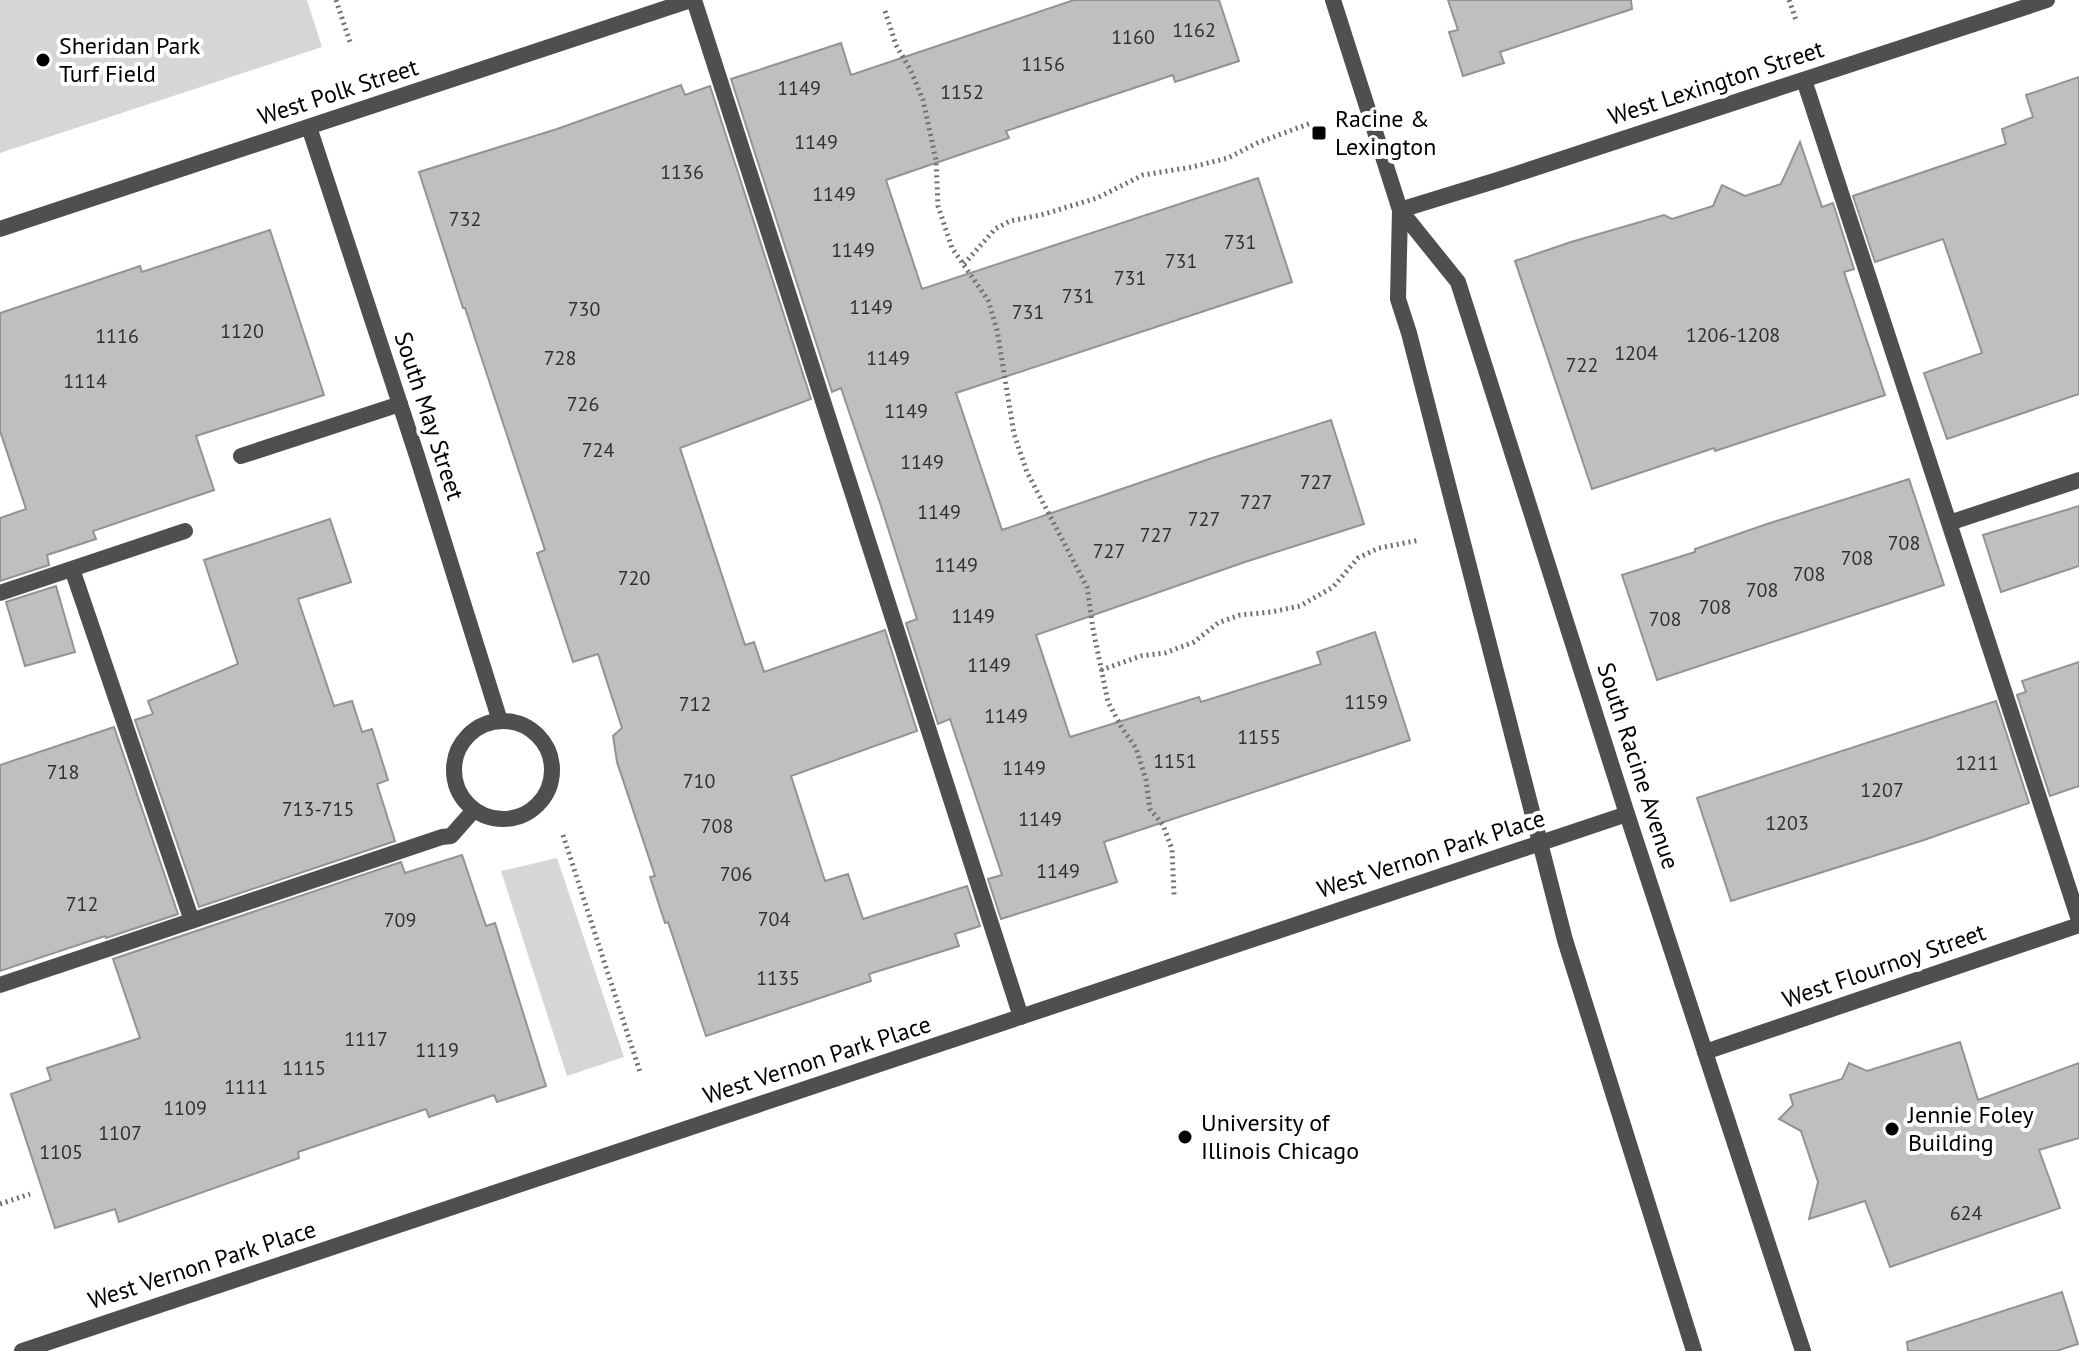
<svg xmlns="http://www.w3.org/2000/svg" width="2079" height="1351" font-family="'PT Sans',sans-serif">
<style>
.green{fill:#d6d6d6}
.building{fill:#bfbfbf;stroke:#939393;stroke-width:2}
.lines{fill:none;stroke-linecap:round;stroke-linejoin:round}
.path{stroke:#717171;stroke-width:5;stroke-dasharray:2 4;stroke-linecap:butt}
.service{stroke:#4f4f4f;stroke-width:16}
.minor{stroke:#4f4f4f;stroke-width:16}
.tertiary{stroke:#4f4f4f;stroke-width:16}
.poi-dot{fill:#000;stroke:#fff;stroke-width:3}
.labels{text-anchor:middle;stroke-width:8;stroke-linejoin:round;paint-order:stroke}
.number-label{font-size:20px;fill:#303030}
.poi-label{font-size:24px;fill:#000;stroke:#fff;text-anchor:start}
.street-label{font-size:24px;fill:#000;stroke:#fff}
</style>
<rect width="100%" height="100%" fill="#fff"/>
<path class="green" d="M 0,0 L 307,0 L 322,47 L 0,153 Z
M 557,858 L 624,1057 L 567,1076 L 501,871 Z"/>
<path class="building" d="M 1074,0 L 1219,0 L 1239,61 L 1175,82 L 1173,75 L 1080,106 L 1006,131 L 1009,138 L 886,180 L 922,289 L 1258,178 L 1292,282 L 956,393 L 1002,530 L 1209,459 L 1331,420 L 1364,524 L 1245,562 L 1036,635 L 1070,737 L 1199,697 L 1201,702 L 1321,664 L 1317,652 L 1375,632 L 1410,740 L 1104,842 L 1117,882 L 1001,919 L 988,879 L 1002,875 L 950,719 L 938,724 L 906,623 L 917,619 L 880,503 L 841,388 L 832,392 L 731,79 L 841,43 L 851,75 Z
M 1448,0 L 1631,0 L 1632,9 L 1500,52 L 1504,63 L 1463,76 L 1449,32 L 1458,30 Z
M 2079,77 L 2079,394 L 1947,439 L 1924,373 L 1982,353 L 1943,239 L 1875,262 L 1853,196 L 2006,144 L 2002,129 L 2033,117 L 2026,95 Z
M 681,85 L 685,95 L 710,86 L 811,399 L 680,448 L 745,645 L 754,642 L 764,672 L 885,630 L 917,731 L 791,776 L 825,881 L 848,874 L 863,919 L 967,886 L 980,926 L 955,934 L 959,946 L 869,974 L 871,981 L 706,1036 L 668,922 L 665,923 L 650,877 L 655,876 L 617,762 L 613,736 L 622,728 L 598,654 L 573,662 L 537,553 L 545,550 L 465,308 L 463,308 L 419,172 L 557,129 Z
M 1800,142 L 1822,207 L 1833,203 L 1854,269 L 1844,272 L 1885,395 L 1715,451 L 1714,448 L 1592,489 L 1515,261 L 1571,242 L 1664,215 L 1672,219 L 1713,206 L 1722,185 L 1745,196 L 1781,184 Z
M 270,230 L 324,395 L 196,436 L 214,490 L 93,531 L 96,539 L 47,555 L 49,565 L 0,581 L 0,518 L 26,509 L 0,431 L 0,313 L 140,266 L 142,272 Z
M 1909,479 L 1944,585 L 1657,680 L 1622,575 L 1695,552 L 1695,549 L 1767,524 Z
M 2079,506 L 2079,566 L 2001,592 L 1983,535 Z
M 330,519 L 351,582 L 298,599 L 334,706 L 352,701 L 362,732 L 372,729 L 388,780 L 377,784 L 395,841 L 199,907 L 135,720 L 153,714 L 148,701 L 238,664 L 204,560 Z
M 56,586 L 75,652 L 25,666 L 6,602 Z
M 2079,662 L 2079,786 L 2050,796 L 2017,695 L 2026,692 L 2022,681 Z
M 1996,701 L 2029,803 L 1924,840 L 1731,901 L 1697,798 Z
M 114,727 L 178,914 L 106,938 L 105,936 L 0,971 L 0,765 Z
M 462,855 L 486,926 L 495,923 L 546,1086 L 497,1102 L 494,1095 L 429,1117 L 426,1109 L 298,1152 L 299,1158 L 119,1222 L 115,1209 L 55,1228 L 11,1094 L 51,1080 L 47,1068 L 140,1038 L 113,959 L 401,862 L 405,873 Z
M 1960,1042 L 1978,1100 L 2079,1063 L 2079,1138 L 2039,1150 L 2060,1208 L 1890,1267 L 1865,1201 L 1809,1219 L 1818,1182 L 1801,1131 L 1779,1119 L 1793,1105 L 1790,1095 L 1842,1079 L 1849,1063 L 1867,1071 Z
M 2062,1292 L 2078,1344 L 2056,1351 L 1908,1351 L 1907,1342 Z"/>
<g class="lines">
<path class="path" d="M 336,0 L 350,42
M 1789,0 L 1796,20
M 885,11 L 896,45 L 911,71 L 923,100 L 936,160 L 938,206 L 952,248 L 988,300 L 997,330 L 1014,434 L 1027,472 L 1087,587 L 1093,629 L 1108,702 L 1122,728 L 1136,748 L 1146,780 L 1150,809 L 1163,825 L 1172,849 L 1174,895
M 964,264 L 995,229 L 1010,221 L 1041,215 L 1097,198 L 1143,175 L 1192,167 L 1228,158 L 1257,143 L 1311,123
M 1101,670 L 1141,656 L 1165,653 L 1194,642 L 1218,623 L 1240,615 L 1271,612 L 1300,606 L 1333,587 L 1358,558 L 1379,548 L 1420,540
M 563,835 L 640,1072
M 0,1204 L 30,1194"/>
<path class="service" d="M 694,0 L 1021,1017
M 1804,80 L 2079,920
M 241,456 L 400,404
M 1949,523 L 2079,480
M 72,569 L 192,921
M 0,593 L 185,531
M 0,985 L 442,837 L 451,836 L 474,810"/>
<path class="minor" d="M 309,127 L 417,456 L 500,721
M 1400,210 L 1501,179 L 2047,0
M 0,229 L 691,0
M454 770a49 49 0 1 1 98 0a49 49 0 1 1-98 0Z
M 1705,1052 L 2079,925
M 22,1351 L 1627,814"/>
<path class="tertiary" d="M 1333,0 L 1400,210 L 1398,299 L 1409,333 L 1565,940 L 1694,1351
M 1400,210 L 1458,282 L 1627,814 L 1803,1351"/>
</g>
<g class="poi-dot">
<circle cx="43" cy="60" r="8"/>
<rect x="1311" y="125" width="16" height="16" rx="4"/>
<circle cx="1892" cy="1129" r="8"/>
<circle cx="1185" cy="1137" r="8"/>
</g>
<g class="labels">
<g class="number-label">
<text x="1194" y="37">1162</text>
<text x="1133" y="44">1160</text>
<text x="1043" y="71">1156</text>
<text x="799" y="95">1149</text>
<text x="962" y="99">1152</text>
<text x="816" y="149">1149</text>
<text x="682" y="179">1136</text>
<text x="834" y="201">1149</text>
<text x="465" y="226">732</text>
<text x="1240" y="249">731</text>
<text x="853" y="257">1149</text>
<text x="1181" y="268">731</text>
<text x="1130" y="285">731</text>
<text x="1078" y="303">731</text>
<text x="871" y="314">1149</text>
<text x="584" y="316">730</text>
<text x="1028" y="319">731</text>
<text x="242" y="338">1120</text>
<text x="1733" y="342">1206-1208</text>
<text x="117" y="343">1116</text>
<text x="1636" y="360">1204</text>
<text x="560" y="365">728</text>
<text x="888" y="365">1149</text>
<text x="1582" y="372">722</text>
<text x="85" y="388">1114</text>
<text x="583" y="411">726</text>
<text x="906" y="418">1149</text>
<text x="598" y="457">724</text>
<text x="922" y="469">1149</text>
<text x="1316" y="489">727</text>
<text x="1256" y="509">727</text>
<text x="939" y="519">1149</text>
<text x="1204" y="526">727</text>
<text x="1156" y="542">727</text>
<text x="1904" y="550">708</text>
<text x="1109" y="558">727</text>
<text x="1857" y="565">708</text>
<text x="956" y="572">1149</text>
<text x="1809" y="581">708</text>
<text x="634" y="585">720</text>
<text x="1762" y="597">708</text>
<text x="1715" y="614">708</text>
<text x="973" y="623">1149</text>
<text x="1665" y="626">708</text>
<text x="989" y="672">1149</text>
<text x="1366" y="709">1159</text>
<text x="695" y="711">712</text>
<text x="1006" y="723">1149</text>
<text x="1259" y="744">1155</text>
<text x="1175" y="768">1151</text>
<text x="1977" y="770">1211</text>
<text x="1024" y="775">1149</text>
<text x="63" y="779">718</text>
<text x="699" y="788">710</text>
<text x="1882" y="797">1207</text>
<text x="318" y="816">713-715</text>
<text x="1040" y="826">1149</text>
<text x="1787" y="830">1203</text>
<text x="717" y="833">708</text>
<text x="1058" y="878">1149</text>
<text x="736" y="881">706</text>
<text x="82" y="911">712</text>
<text x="774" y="926">704</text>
<text x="400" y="927">709</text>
<text x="778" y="985">1135</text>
<text x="366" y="1046">1117</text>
<text x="437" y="1057">1119</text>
<text x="304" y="1075">1115</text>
<text x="246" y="1094">1111</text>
<text x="185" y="1115">1109</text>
<text x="120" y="1140">1107</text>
<text x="61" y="1159">1105</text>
<text x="1966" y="1220">624</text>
</g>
<g class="poi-label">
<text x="59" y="54">Sheridan Park<tspan x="59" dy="28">Turf Field</tspan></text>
<text x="1335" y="127">Racine &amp;<tspan x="1335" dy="28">Lexington</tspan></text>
<text x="1908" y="1123">Jennie Foley<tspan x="1908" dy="28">Building</tspan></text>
<text x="1201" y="1131">University of<tspan x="1201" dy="28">Illinois Chicago</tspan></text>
</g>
<g class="street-label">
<text transform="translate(1716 83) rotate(-18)" y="8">West Lexington Street</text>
<text transform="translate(338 92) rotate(-18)" y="8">West Polk Street</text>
<text transform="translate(429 416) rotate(72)" y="8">South May Street</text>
<text transform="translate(1638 766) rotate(72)" y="8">South Racine Avenue</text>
<text transform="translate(1431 854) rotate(-18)" y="8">West Vernon Park Place</text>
<text transform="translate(1884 966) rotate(-19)" y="8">West Flournoy Street</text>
<text transform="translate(817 1060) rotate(-18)" y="8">West Vernon Park Place</text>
<text transform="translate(202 1265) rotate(-18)" y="8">West Vernon Park Place</text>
</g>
</g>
</svg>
